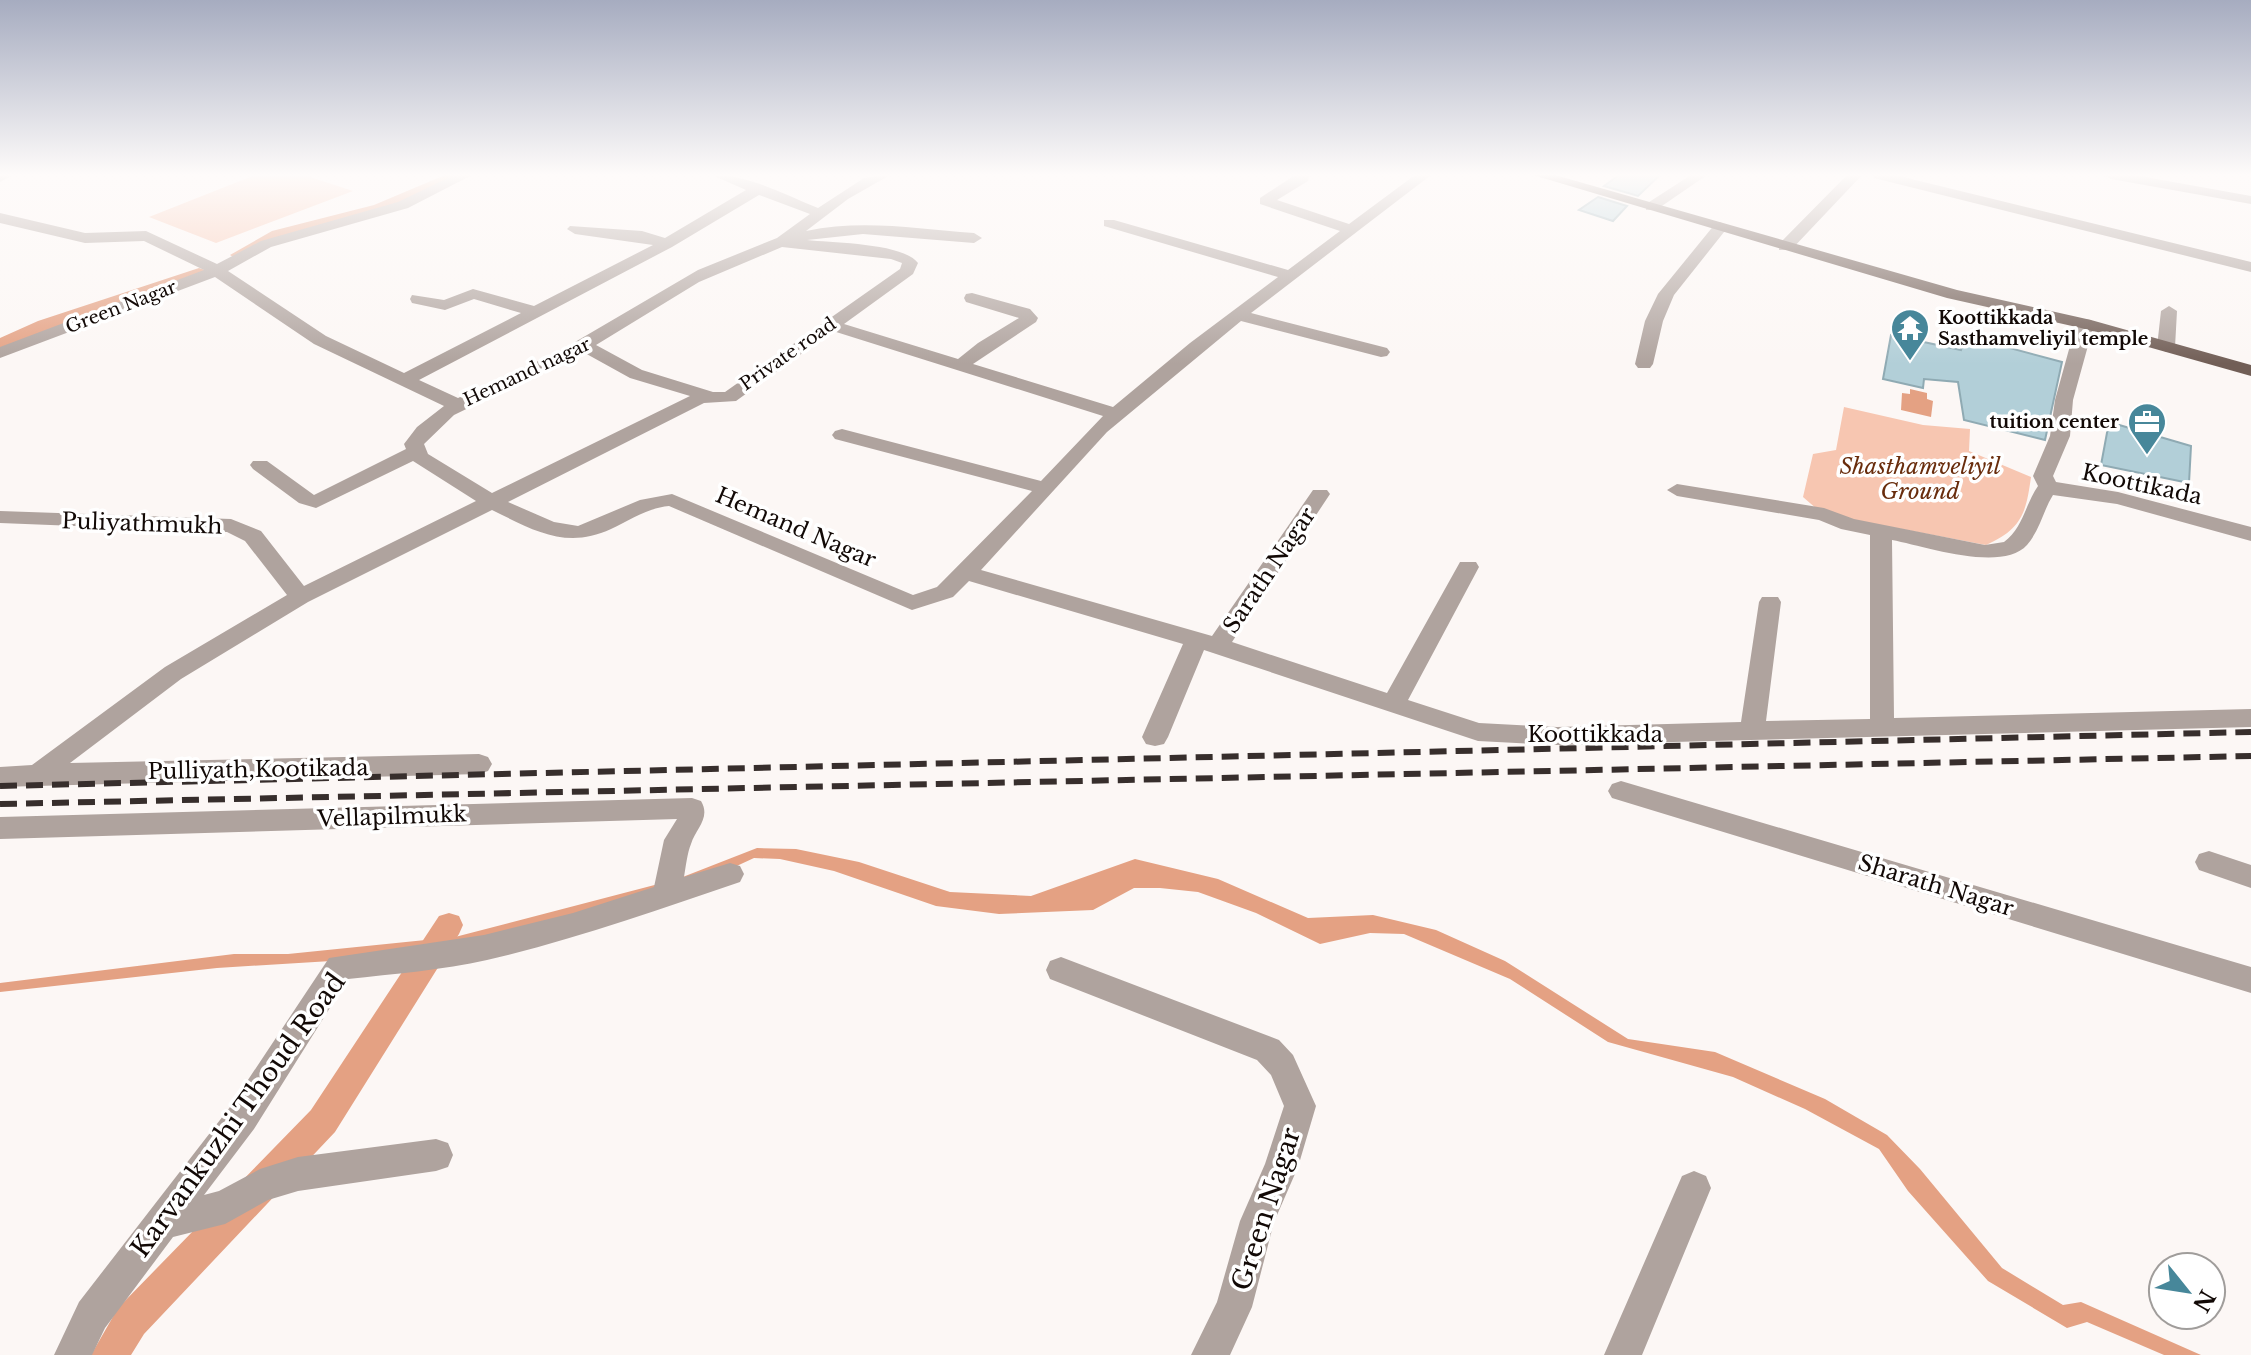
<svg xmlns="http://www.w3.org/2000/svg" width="2251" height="1355" font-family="'Libre Baskerville',serif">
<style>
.green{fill:#f7c6b1}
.water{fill:#e4a183}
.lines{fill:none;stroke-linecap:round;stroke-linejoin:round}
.canal{fill:#e4a183;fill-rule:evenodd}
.building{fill:#b2cfd8;stroke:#8faab3;stroke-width:2}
.minor{fill:#afa39e;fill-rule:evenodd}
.major{fill:#715e56;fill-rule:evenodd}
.rail{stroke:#372e2c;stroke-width:6;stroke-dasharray:17 9;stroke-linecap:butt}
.labels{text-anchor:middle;stroke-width:7;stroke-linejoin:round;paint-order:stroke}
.far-street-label{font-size:18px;fill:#120906;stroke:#fff}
.far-poi-label{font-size:18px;font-weight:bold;fill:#120906;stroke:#fff;text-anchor:start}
.park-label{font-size:22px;font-style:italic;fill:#692d0d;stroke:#fff}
.street-label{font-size:22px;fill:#120906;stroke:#fff}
.near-street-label{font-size:26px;fill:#120906;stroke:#fff}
</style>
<rect width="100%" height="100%" fill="#fcf7f5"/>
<path class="green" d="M 255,175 L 304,175 L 353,191 L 216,243 L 149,217 Z
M 1844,407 L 1923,425 L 1970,429 L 1969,451 L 2031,477 C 2026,513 2022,529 1986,545 L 1838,517 L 1818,510 L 1803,497 L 1813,454 L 1836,450 Z"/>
<path class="water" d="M 1910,389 L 1927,393 L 1927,399 L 1933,401 L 1931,417 L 1901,410 L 1902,393 L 1910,394 Z
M 757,848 L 796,849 L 859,862 L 950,892 L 1031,896 L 1135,859 L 1218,879 L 1308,918 L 1373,915 L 1436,930 L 1505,961 L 1628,1039 L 1715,1052 L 1825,1099 L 1887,1135 L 1920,1169 L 2002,1268 L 2063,1305 L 2081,1302 L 2201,1355 L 2164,1355 L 2087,1322 L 2067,1328 L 1988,1281 L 1908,1191 L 1879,1149 L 1805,1109 L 1733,1077 L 1608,1042 L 1510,979 L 1404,934 L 1370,933 L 1320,944 L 1256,913 L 1198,892 L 1160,888 L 1134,888 L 1093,910 L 999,914 L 936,906 L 834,871 L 780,859 L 754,858 L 728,870 L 675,880 Z
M 666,882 L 663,893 L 396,957 L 217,968 L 0,992 L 0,983 L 234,954 L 288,954 L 455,937 Z"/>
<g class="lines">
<path class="canal" d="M 445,175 L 464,175 L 384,211 L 282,237 L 244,258 L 238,260 L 230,255 L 272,231 L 374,205 Z
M 199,268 L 205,270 L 205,276 L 50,329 L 0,349 L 0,338 L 38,321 Z
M 449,913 L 459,916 L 463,925 L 459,934 L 335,1132 L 144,1334 L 131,1355 L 91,1355 L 118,1308 L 311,1110 L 439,916 Z"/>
</g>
<path class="building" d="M 1619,175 L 1660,175 L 1638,196 L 1604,186 Z
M 1598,197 L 1627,206 L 1613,221 L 1579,210 Z
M 1891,335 L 1961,350 L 1965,336 L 2062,362 L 2045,440 L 1964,420 L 1958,382 L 1924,379 L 1923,388 L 1883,379 Z
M 2109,422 L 2191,446 L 2189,483 L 2101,465 Z"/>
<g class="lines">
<path class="minor" d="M 0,175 L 13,175 L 0,182 Z
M 454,175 L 472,175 L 408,208 L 271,247 L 228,271 L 326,336 L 404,373 L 521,313 L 474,299 L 445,310 L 412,303 L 410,299 L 412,295 L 444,300 L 473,289 L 534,306 L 653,245 L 575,234 L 567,229 L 570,226 L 642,231 L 665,238 L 746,190 L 712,175 C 750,175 783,194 818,208 L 864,178 L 890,175 L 848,199 L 806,231 C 862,219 918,229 974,233 L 982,238 L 974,243 L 863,234 L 807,240 C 834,243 903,243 918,263 L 913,274 L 844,324 L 958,359 L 978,343 L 1019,318 L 966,302 L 964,298 L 966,294 L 972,293 L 1030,309 L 1038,318 L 1036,322 L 973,364 L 1113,407 L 1190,343 L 1278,277 L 1104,226 L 1104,220 L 1114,220 L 1288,270 L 1340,231 L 1260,204 L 1260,198 L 1295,175 L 1309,175 L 1308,181 L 1277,200 L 1349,224 L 1415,175 L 1431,175 L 1251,313 L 1387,348 L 1390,352 L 1387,356 L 1381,357 L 1241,321 L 1107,432 L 981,570 L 1212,636 L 1313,490 L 1327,490 L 1330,494 L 1232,642 L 1387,693 L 1460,562 L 1476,562 L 1479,567 L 1408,700 L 1479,723 L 1557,727 L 1741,722 L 1759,602 L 1762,597 L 1778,597 L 1781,602 L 1766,721 L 1870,719 L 1870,535 L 1841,529 L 1819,520 L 1677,496 L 1667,490 L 1677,484 L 1824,508 L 1854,519 L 1985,545 L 2004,542 C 2023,528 2025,505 2038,486 L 2033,476 L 2050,436 L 2055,400 L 2076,324 L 2085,319 L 2091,320 L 2094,324 L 2073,400 L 2070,436 L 2053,476 L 2056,482 L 2118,492 L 2251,527 L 2251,541 L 2117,504 L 2053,495 C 2043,511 2040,530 2027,545 C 2002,573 1924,546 1892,540 L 1894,718 L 2251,709 L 2251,727 L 1557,745 L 1478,741 L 1204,650 L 1168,737 L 1164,744 L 1155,746 L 1146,744 L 1142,737 L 1183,644 L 969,581 L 953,597 L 912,610 L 669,506 C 648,508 630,520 611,529 C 566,550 533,530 492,510 L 308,602 L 181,679 L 70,763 L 479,754 L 488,757 L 492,764 L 488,771 L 479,774 L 0,787 L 0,767 L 32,765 L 165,667 L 287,595 L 245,541 L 227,532 L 0,523 L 0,511 L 231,519 L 261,531 L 304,586 L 476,501 L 413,461 L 316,508 L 299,503 L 253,469 L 250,465 L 253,461 L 267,461 L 314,495 L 406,449 L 404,444 L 417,427 L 444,406 L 314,344 L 215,277 L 0,358 L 0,347 L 204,270 L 144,241 L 85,243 L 0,223 L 0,213 L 85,233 L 146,231 L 217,264 L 261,241 L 398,202 ZM 759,195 L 810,214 L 777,238 L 698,270 L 558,352 L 458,398 L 419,380 L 672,247 ZM 782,247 L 891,259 L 902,263 L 900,269 L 725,392 L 713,392 L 642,370 L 596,345 L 699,282 ZM 833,331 L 1103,416 L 1041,481 L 842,429 L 835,431 L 832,435 L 835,439 L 1032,491 L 937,587 L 913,595 L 672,494 L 640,500 L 578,526 L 554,522 L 508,502 L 704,403 L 736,401 ZM 583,352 L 630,378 L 690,396 L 492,493 L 428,454 L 424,444 L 454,415 Z
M 1691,175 L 1707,175 L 1656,210 L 1646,210 L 1646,204 Z
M 1847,175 L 1862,175 L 1791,250 L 1779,250 L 1779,244 Z
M 1872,175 L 1895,175 L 2251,262 L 2251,272 L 1874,178 Z
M 2104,175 L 2134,175 L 2251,196 L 2251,204 L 2111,179 Z
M 1720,222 L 1728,227 L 1674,295 L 1663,321 L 1653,364 L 1650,368 L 1638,368 L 1635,364 L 1645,321 L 1658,294 L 1715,224 Z
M 2169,306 L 2177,311 L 2175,347 L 2166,352 L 2157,347 L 2161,311 Z
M 1621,781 L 2251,967 L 2251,993 L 1612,798 L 1608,791 L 1612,784 Z
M 692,798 L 701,801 C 711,818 696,828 691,844 C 687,854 686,866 684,877 L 730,863 L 740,866 L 744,874 L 740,882 C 657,910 573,940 487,960 C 443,970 393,974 348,979 L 254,1129 L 204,1195 L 219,1191 L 260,1169 L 298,1157 L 436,1139 L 448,1143 L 453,1155 L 448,1167 L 436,1171 L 298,1191 L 268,1200 L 225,1224 L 173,1237 L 105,1328 L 92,1355 L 54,1355 L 79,1302 L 230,1107 L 329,958 L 484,935 L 573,913 L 654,887 L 664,840 L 677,819 L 0,839 L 0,817 Z
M 2209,851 L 2251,865 L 2251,888 L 2199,870 L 2195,862 L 2199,854 Z
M 1061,957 L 1279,1040 L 1293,1055 L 1316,1106 L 1298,1167 L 1274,1222 L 1252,1307 L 1230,1355 L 1191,1355 L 1217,1302 L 1240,1221 L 1265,1164 L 1284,1106 L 1271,1075 L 1257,1060 L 1050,979 L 1046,970 L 1050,961 Z
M 1694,1171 L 1706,1176 L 1711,1188 L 1642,1355 L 1604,1355 L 1682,1176 Z"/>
<path class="major" d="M 1533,175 L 1555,175 L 1957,290 L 2091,320 L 2251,365 L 2251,376 L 2081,328 L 1947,298 Z"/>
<path class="rail" d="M 0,786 L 2251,732
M 0,804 L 2251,756"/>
</g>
<linearGradient id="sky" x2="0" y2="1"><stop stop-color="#a6acc0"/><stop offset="0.48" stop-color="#fefbfa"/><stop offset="1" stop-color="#fefbfa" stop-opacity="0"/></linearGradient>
<rect width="2251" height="364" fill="url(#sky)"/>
<defs>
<g id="temple-pin" transform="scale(2)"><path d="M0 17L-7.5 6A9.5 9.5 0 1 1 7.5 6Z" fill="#47879a" stroke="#fff"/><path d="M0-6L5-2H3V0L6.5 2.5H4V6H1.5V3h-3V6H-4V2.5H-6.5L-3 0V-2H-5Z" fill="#fff"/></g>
<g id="office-pin" transform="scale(2)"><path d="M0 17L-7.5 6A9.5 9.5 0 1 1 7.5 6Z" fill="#47879a" stroke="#fff"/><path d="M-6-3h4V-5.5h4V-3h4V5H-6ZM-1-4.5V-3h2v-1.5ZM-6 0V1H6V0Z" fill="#fff"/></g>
</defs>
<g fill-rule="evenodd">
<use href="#temple-pin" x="1910" y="328"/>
<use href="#office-pin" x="2147" y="422"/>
</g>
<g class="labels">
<g class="far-street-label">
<text transform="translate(121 307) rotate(-21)" y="6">Green Nagar</text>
<text transform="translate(788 354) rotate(-35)" y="6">Private road</text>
<text transform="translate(527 372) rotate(-25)" y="6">Hemand nagar</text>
</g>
<g class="far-poi-label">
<text x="1938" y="324">Koottikkada<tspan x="1938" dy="21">Sasthamveliyil temple</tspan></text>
<text x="2119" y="428" text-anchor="end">tuition center</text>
</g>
<g class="park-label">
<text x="1920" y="474">Shasthamveliyil<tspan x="1920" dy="25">Ground</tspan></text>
</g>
<g class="street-label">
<text transform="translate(2142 484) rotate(12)" y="8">Koottikada</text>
<text transform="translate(142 523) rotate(2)" y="8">Puliyathmukh</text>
<text transform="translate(796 527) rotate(23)" y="8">Hemand Nagar</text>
<text transform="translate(1269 570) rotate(-56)" y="8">Sarath Nagar</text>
<text x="1595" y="742">Koottikkada</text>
<text transform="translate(258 769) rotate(-1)" y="8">Pulliyath,Kootikada</text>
<text transform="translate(392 816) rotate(-2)" y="8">Vellapilmukk</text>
<text transform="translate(1936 885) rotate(17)" y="8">Sharath Nagar</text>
</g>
<g class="near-street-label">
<text transform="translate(238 1115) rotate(-54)" y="9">Karvankuzhi Thoud Road</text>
<text transform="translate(1266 1209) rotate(-72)" y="9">Green Nagar</text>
</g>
</g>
<g transform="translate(2187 1291) rotate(120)"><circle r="38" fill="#ffffff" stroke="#a09d9b" stroke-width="2"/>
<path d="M0-6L14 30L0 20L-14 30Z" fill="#47879a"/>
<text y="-12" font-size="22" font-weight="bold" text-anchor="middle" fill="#120906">N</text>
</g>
</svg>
